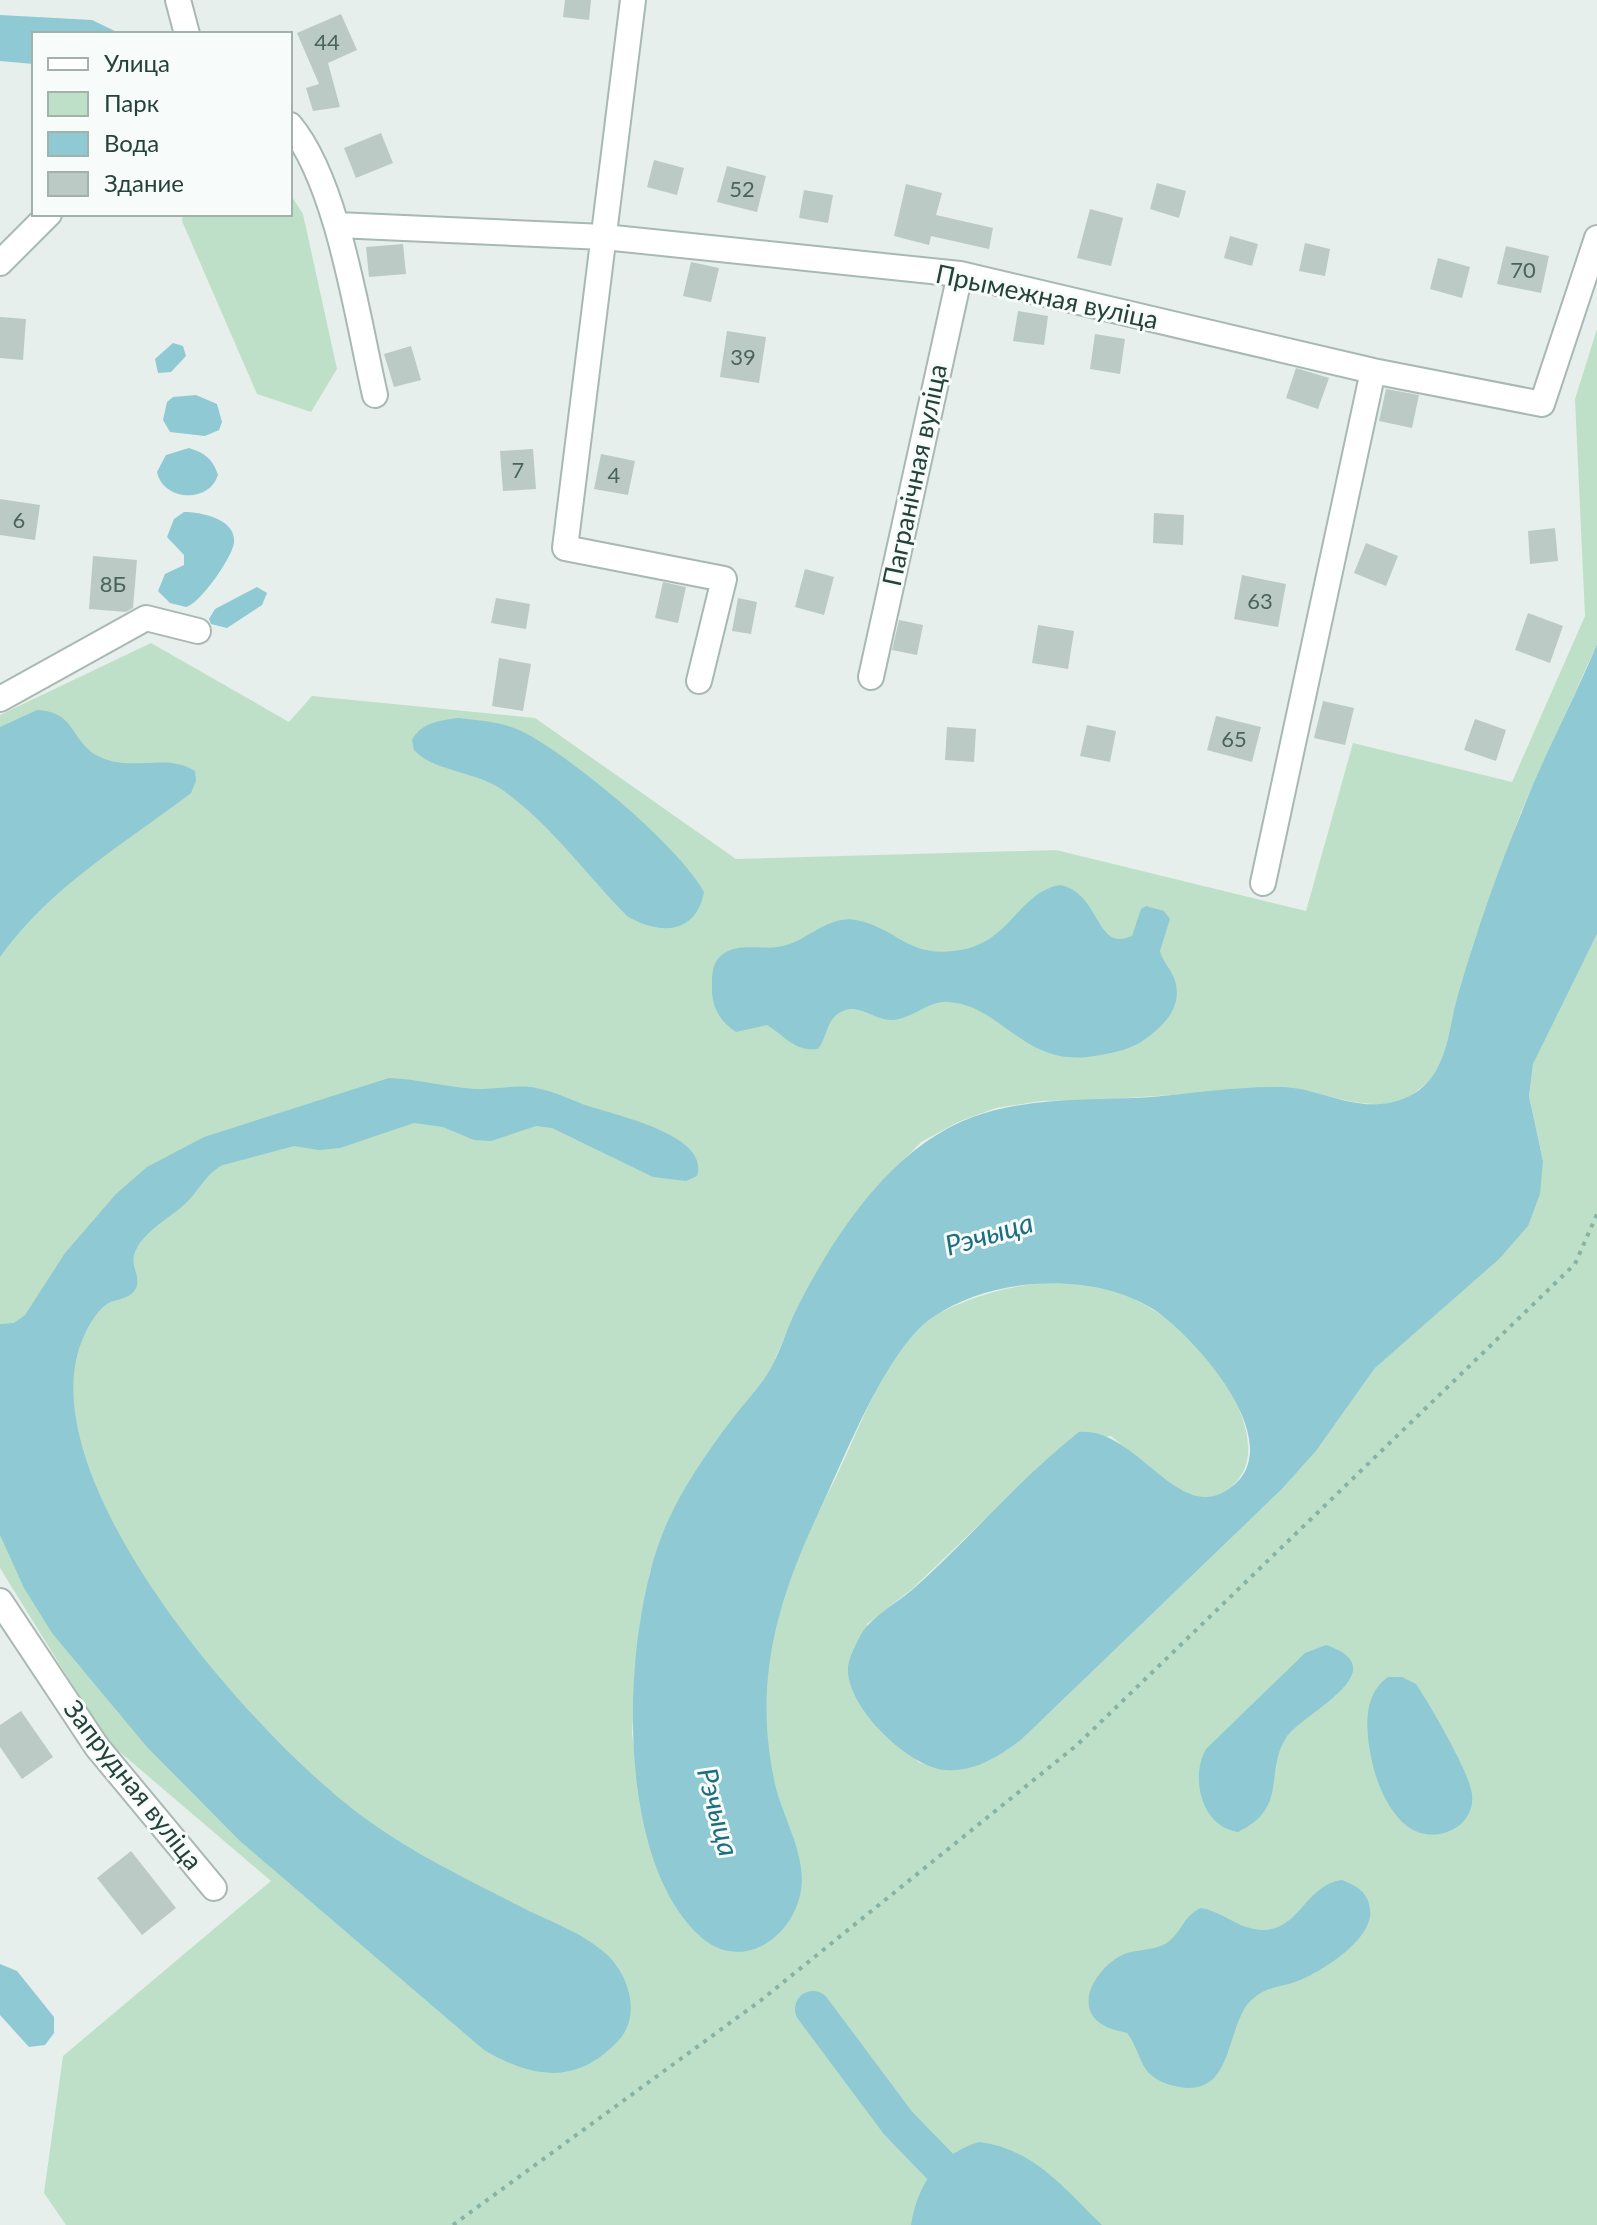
<svg xmlns="http://www.w3.org/2000/svg" width="1597" height="2225" font-family="Lato,sans-serif">
<style>
.green{fill:#bfe0c8}
.water{fill:#8ec9d4}
.lines{fill:none;stroke-linecap:round;stroke-linejoin:round}
.river{stroke:#8ec9d4;stroke-width:36}
.building{fill:#bbcac4}
.minor-casing{stroke:#a8b8b2;stroke-width:28}
.path{stroke:#86b3a5;stroke-width:4;stroke-dasharray:4 6;stroke-linecap:butt}
.minor{stroke:#fff;stroke-width:24}
.labels{text-anchor:middle;stroke-width:6;stroke-linejoin:round;paint-order:stroke}
.number-label{font-size:22px;fill:#4a645c}
.street-label{font-size:26px;fill:#24423a;stroke:#f7fbf9}
.water-label{font-size:28px;font-style:italic;fill:#1c6f80;stroke:#f7fbf9}
</style>
<rect width="100%" height="100%" fill="#e6efeb"/>
<path class="green" d="M 290,194 L 303,214 L 337,369 L 311,412 L 257,394 L 182,221 L 183,214 L 290,214 Z
M 1597,329 L 1597,644 L 1521,812 L 1472,948 L 1442,1061 L 1430,1081 L 1406,1099 L 1380,1105 L 1353,1102 L 1289,1087 L 1097,1100 L 1041,1101 L 996,1108 L 958,1122 L 921,1142 L 887,1177 L 856,1216 L 823,1261 L 796,1310 L 770,1371 L 696,1472 L 650,1571 L 640,1622 L 632,1733 L 647,1838 L 683,1916 L 701,1937 L 787,1924 C 815,1874 792,1843 777,1793 C 768,1762 764,1725 765,1693 C 765,1659 775,1615 787,1583 C 801,1546 820,1510 837,1475 C 862,1423 884,1356 930,1319 C 940,1311 957,1305 969,1300 C 1013,1283 1072,1275 1117,1292 C 1141,1301 1162,1314 1181,1330 C 1217,1360 1282,1452 1227,1490 C 1218,1496 1209,1499 1198,1497 C 1171,1492 1133,1453 1111,1436 L 1065,1443 L 912,1589 L 867,1624 L 918,1762 C 963,1777 985,1767 1022,1739 L 1282,1489 L 1316,1451 L 1375,1368 L 1410,1335 L 1543,1161 L 1529,1096 L 1533,1063 L 1597,934 L 1597,2225 L 66,2225 L 44,2193 L 63,2056 L 271,1881 L 107,1741 L 0,1568 L 0,715 L 151,643 L 289,722 L 312,696 L 535,718 L 736,859 L 1056,850 L 1306,911 L 1353,743 L 1512,782 L 1585,616 L 1575,399 Z"/>
<path class="water" d="M 0,15 L 92,20 L 121,34 L 34,34 L 34,64 L 0,61 Z
M 173,343 L 183,346 L 186,356 L 171,372 L 158,373 L 155,359 Z
M 196,395 L 217,404 L 222,422 L 219,430 L 205,436 L 170,432 L 163,420 L 167,402 L 173,397 Z
M 189,448 C 205,453 213,459 218,475 C 209,504 163,501 157,472 L 166,455 Z
M 184,512 C 201,512 236,519 234,542 C 233,557 199,605 186,607 L 170,603 L 158,591 L 165,574 L 184,565 L 184,555 L 167,537 L 174,519 Z
M 257,587 L 267,593 L 262,605 L 227,628 L 211,624 L 209,619 L 215,609 Z
M 1597,644 L 1597,934 L 1533,1064 L 1529,1096 L 1543,1161 L 1540,1194 L 1528,1226 L 1499,1259 L 1375,1368 L 1316,1451 L 1282,1489 L 1022,1739 C 1000,1756 976,1772 946,1770 C 909,1768 845,1706 848,1667 C 849,1658 855,1646 859,1638 C 870,1617 894,1605 912,1590 C 970,1539 1019,1479 1079,1432 C 1134,1427 1175,1517 1222,1493 C 1300,1453 1195,1336 1153,1309 C 1092,1271 993,1276 933,1317 C 885,1350 844,1460 818,1514 C 776,1603 753,1685 775,1784 C 783,1819 809,1859 800,1895 C 790,1940 741,1971 702,1938 C 612,1860 622,1631 664,1530 C 680,1491 707,1452 733,1418 C 746,1401 762,1385 772,1366 C 782,1347 788,1325 798,1306 C 836,1232 893,1146 973,1117 C 1030,1096 1091,1101 1152,1097 C 1195,1093 1240,1086 1283,1087 C 1315,1088 1347,1107 1380,1104 C 1396,1103 1412,1097 1424,1086 C 1448,1064 1449,1026 1458,995 C 1476,932 1498,870 1523,809 C 1545,753 1574,700 1597,644 Z
M 37,710 C 77,712 70,741 98,756 C 130,773 166,752 195,771 L 196,781 L 191,793 C 123,845 51,886 0,957 L 0,727 Z
M 458,718 C 483,721 507,722 529,735 C 578,763 677,844 704,892 C 696,935 659,935 627,916 C 586,874 551,825 504,791 C 477,771 434,772 414,750 L 412,740 C 422,722 439,721 458,718 Z
M 1060,885 C 1101,893 1095,953 1132,936 L 1141,909 L 1146,906 L 1164,911 L 1170,919 L 1160,951 C 1163,962 1170,968 1174,978 C 1185,1007 1162,1028 1141,1042 C 1128,1050 1109,1054 1094,1056 C 1024,1068 1003,1006 949,1002 C 928,1000 912,1020 891,1020 C 873,1020 857,1001 839,1013 C 826,1021 827,1038 818,1049 C 795,1052 785,1036 767,1025 L 736,1032 C 720,1022 711,1006 712,986 C 712,973 712,962 723,954 C 740,942 764,951 783,946 C 809,940 828,915 856,920 C 901,929 907,961 966,949 C 1010,939 1022,891 1060,885 Z
M 389,1078 C 418,1079 446,1087 475,1089 C 495,1090 516,1084 536,1088 C 554,1091 571,1100 588,1106 C 615,1115 711,1135 697,1176 L 686,1181 L 653,1177 L 552,1128 L 536,1126 L 491,1141 L 474,1140 L 443,1127 L 414,1123 L 340,1148 L 319,1150 L 294,1146 L 223,1165 C 206,1173 199,1191 186,1203 C 169,1219 141,1232 134,1255 C 131,1267 141,1277 136,1288 C 130,1300 117,1298 107,1304 C 95,1312 86,1330 81,1343 C 28,1485 264,1749 373,1824 C 421,1858 475,1883 527,1910 C 554,1923 580,1932 604,1952 C 629,1973 642,2016 618,2041 C 576,2086 532,2078 484,2050 L 240,1841 L 147,1747 L 52,1633 L 24,1588 L 0,1535 L 0,1324 L 14,1323 L 25,1315 L 65,1253 L 116,1194 L 147,1167 L 204,1137 Z
M 1326,1645 C 1400,1670 1301,1714 1286,1738 C 1264,1772 1289,1808 1238,1832 C 1201,1827 1190,1777 1206,1749 L 1305,1653 Z
M 1388,1677 L 1402,1677 L 1416,1684 C 1430,1705 1469,1771 1472,1794 C 1476,1829 1432,1846 1407,1826 C 1382,1806 1371,1767 1368,1737 C 1366,1713 1368,1692 1388,1677 Z
M 1342,1880 C 1357,1886 1368,1892 1370,1909 C 1375,1939 1319,1974 1295,1982 C 1281,1987 1267,1987 1255,1997 C 1224,2019 1237,2097 1180,2087 C 1167,2085 1155,2080 1147,2071 C 1139,2060 1136,2044 1127,2033 C 1120,2031 1109,2029 1103,2025 C 1072,2006 1097,1969 1120,1956 C 1135,1948 1154,1952 1168,1942 C 1182,1932 1183,1916 1201,1908 C 1221,1911 1235,1926 1254,1929 C 1298,1938 1304,1884 1342,1880 Z
M 0,1964 L 17,1971 L 54,2017 L 54,2033 L 45,2045 L 29,2047 L 0,2015 Z
M 979,2142 C 1034,2149 1064,2188 1102,2225 L 911,2225 C 918,2183 938,2155 979,2142 Z"/>
<g class="lines">
<path class="river" d="M 813,2009 L 898,2123 L 997,2225"/>
</g>
<path class="building" d="M 565,0 L 591,0 L 589,20 L 563,17 Z
M 341,14 L 357,50 L 328,63 L 340,107 L 313,111 L 306,88 L 319,84 L 297,33 Z
M 381,133 L 393,163 L 356,178 L 344,148 Z
M 654,160 L 684,168 L 677,195 L 647,187 Z
M 727,166 L 766,176 L 757,212 L 717,202 Z
M 1157,183 L 1186,191 L 1179,218 L 1150,209 Z
M 906,184 L 942,193 L 936,215 L 993,228 L 989,249 L 931,236 L 929,245 L 894,236 Z
M 804,190 L 833,195 L 828,223 L 799,218 Z
M 1090,209 L 1123,218 L 1111,266 L 1077,258 Z
M 1230,236 L 1258,244 L 1252,266 L 1224,258 Z
M 1305,243 L 1330,249 L 1325,276 L 1299,271 Z
M 403,244 L 406,274 L 369,277 L 366,247 Z
M 1506,246 L 1549,256 L 1541,293 L 1497,284 Z
M 1438,258 L 1470,267 L 1462,298 L 1430,289 Z
M 691,262 L 719,268 L 711,302 L 683,296 Z
M 1018,311 L 1048,316 L 1044,345 L 1013,341 Z
M 0,317 L 26,319 L 23,360 L 0,358 Z
M 727,331 L 766,337 L 759,383 L 720,377 Z
M 1095,334 L 1125,339 L 1120,374 L 1090,369 Z
M 411,346 L 421,380 L 394,387 L 384,354 Z
M 1296,368 L 1329,378 L 1318,409 L 1286,398 Z
M 1386,389 L 1419,395 L 1412,428 L 1379,421 Z
M 533,449 L 536,489 L 503,491 L 500,451 Z
M 601,454 L 635,461 L 628,495 L 594,489 Z
M 0,499 L 40,505 L 35,540 L 0,535 Z
M 1154,513 L 1184,515 L 1183,545 L 1153,543 Z
M 1555,528 L 1558,561 L 1530,564 L 1528,531 Z
M 1366,543 L 1398,556 L 1386,586 L 1354,573 Z
M 93,556 L 137,560 L 133,608 L 126,612 L 89,609 Z
M 805,569 L 834,577 L 824,615 L 795,607 Z
M 1242,575 L 1286,584 L 1278,627 L 1234,619 Z
M 663,582 L 686,587 L 678,623 L 655,618 Z
M 496,598 L 530,604 L 526,629 L 491,623 Z
M 738,598 L 757,602 L 751,634 L 732,631 Z
M 1528,613 L 1563,626 L 1550,663 L 1515,650 Z
M 899,620 L 923,625 L 917,655 L 892,650 Z
M 1038,625 L 1074,631 L 1068,669 L 1032,663 Z
M 499,658 L 531,664 L 523,711 L 492,706 Z
M 1323,701 L 1354,708 L 1345,745 L 1314,738 Z
M 1216,716 L 1261,727 L 1252,762 L 1207,750 Z
M 1475,719 L 1506,730 L 1496,761 L 1464,750 Z
M 1087,725 L 1116,731 L 1110,762 L 1080,756 Z
M 947,727 L 976,729 L 974,762 L 945,760 Z
M 21,1711 L 53,1757 L 22,1779 L 0,1747 L 0,1725 Z
M 131,1851 L 176,1908 L 142,1935 L 97,1878 Z"/>
<g class="lines">
<g class="minor-casing">
<path id="minor" d="M 178,0 L 187,34
M 633,0 L 565,548 L 724,579 L 699,681
M 290,125 C 338,182 358,321 375,395
M 337,225 L 604,237 L 960,274 L 1373,371 L 1542,404 L 1597,238
M 0,263 L 49,214
M 871,677 L 960,274
M 0,699 L 146,618 L 198,631
M 1263,883 L 1373,371
M 0,1601 L 97,1747 L 214,1888"/>
</g>
<path class="path" d="M 453,2225 L 760,2001 L 1077,1745 L 1575,1264 L 1597,1214"/>
<use href="#minor" class="minor"/>
</g>
<g class="labels">
<g class="number-label">
<text x="327" y="50">44</text>
<text x="742" y="197">52</text>
<text x="1523" y="278">70</text>
<text x="743" y="365">39</text>
<text x="518" y="478">7</text>
<text x="614" y="483">4</text>
<text x="19" y="528">6</text>
<text x="113" y="592">8Б</text>
<text x="1260" y="609">63</text>
<text x="1234" y="747">65</text>
</g>
<g class="street-label">
<text transform="translate(1047 297) rotate(12)" y="9">Прымежная вуліца</text>
<text transform="translate(915 475) rotate(-78)" y="9">Пагранічная вуліца</text>
<text transform="translate(133 1785) rotate(52)" y="9">Запрудная вуліца</text>
</g>
<g class="water-label">
<text transform="translate(989 1234) rotate(-16)" y="10">Рэчыца</text>
<text transform="translate(718 1812) rotate(75)" y="10">Рэчыца</text>
</g>
</g>
<rect x="32" y="32" width="260" height="184" fill="#f7fbf9" stroke="#a3b1ad" stroke-width="2"/>
<rect x="48" y="58" width="40" height="12" fill="#ffffff" stroke="#a3b1ad" stroke-width="2"/>
<text x="104" y="72" font-size="24" fill="#24423a">Улица</text>
<rect x="48" y="92" width="40" height="24" fill="#bfe0c8" stroke="#a3b1ad" stroke-width="2"/>
<text x="104" y="112" font-size="24" fill="#24423a">Парк</text>
<rect x="48" y="132" width="40" height="24" fill="#8ec9d4" stroke="#a3b1ad" stroke-width="2"/>
<text x="104" y="152" font-size="24" fill="#24423a">Вода</text>
<rect x="48" y="172" width="40" height="24" fill="#bbcac4" stroke="#a3b1ad" stroke-width="2"/>
<text x="104" y="192" font-size="24" fill="#24423a">Здание</text>
</svg>
